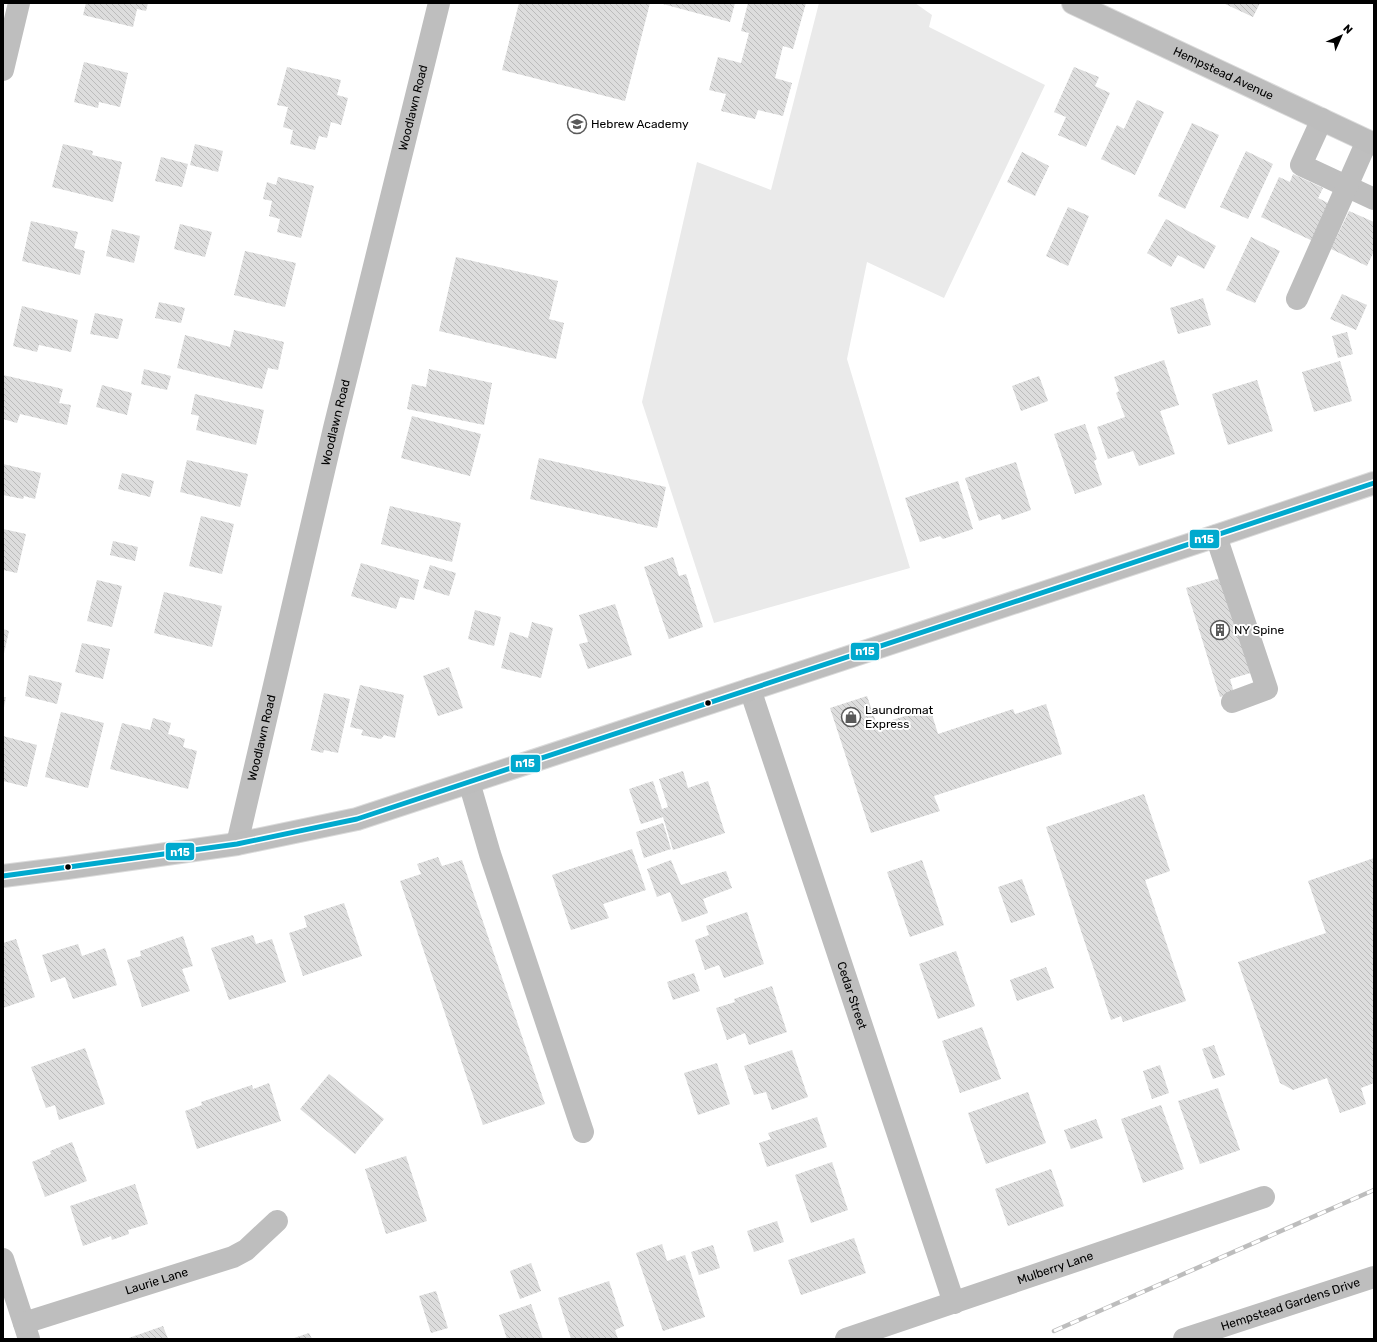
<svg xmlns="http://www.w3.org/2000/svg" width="1377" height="1342" font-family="Rubik,sans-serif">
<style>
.grass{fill:#eaeaea}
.building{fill:url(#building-back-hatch)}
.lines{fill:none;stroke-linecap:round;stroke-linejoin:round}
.major-casing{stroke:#dbdbdb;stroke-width:24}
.minor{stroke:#bebebe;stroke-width:22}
.major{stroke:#bdbdbd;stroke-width:22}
.rail-casing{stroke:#bdbdbd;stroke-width:4.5}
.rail{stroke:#fff;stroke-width:3;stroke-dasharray:9;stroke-linecap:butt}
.bus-1-casing{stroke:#fff;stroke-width:8}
.bus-1{stroke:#00a9ce;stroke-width:5}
.bus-dot{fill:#000;stroke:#fff;stroke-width:1.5}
.labels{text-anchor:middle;stroke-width:4;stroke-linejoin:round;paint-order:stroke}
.street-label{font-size:12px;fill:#000;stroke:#fff}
.poi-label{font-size:12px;fill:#000;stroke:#fff;text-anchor:start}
.line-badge{stroke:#fff;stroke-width:1.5}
.badge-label{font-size:11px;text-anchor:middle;font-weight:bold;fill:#fff}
</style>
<defs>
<pattern id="building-back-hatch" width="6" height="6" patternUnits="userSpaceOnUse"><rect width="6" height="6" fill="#ddd"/><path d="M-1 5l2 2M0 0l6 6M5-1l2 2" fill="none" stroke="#bcbcbc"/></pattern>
</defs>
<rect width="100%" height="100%" fill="#fff"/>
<path class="grass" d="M 819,3 L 915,3 L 932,15 L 929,27 L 1045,85 L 944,298 L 867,262 L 847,359 L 910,568 L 714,623 L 642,402 L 697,162 L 771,190 Z"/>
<path class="building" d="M 86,3 L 148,3 L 146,11 L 137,9 L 133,27 L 83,15 Z
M 519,3 L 650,3 L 625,101 L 502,70 Z
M 659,3 L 735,3 L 730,22 Z
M 748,3 L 806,3 L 793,49 L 783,46 L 775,78 L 792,83 L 783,116 L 758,110 L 755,119 L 721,111 L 726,94 L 709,90 L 718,57 L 741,63 L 749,33 L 741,31 Z
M 1223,3 L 1260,3 L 1253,17 Z
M 84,62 L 128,73 L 120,107 L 99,102 L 98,108 L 74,102 Z
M 287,67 L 341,80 L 337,95 L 348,98 L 341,125 L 331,122 L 327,138 L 319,136 L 315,150 L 290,144 L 293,130 L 283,127 L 288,107 L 277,105 Z
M 1074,67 L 1099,77 L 1095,86 L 1110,93 L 1086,147 L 1058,135 L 1066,117 L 1054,112 Z
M 1137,100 L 1164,112 L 1135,175 L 1101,159 L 1117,125 L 1124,129 Z
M 1192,123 L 1219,135 L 1185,209 L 1158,196 Z
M 63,144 L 93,151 L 92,155 L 122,162 L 113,202 L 52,187 Z
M 195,144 L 223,151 L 218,172 L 190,165 Z
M 1246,151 L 1273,164 L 1248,219 L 1220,207 Z
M 1022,152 L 1049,166 L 1035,196 L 1007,182 Z
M 161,157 L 188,164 L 182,187 L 155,181 Z
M 1293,174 L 1323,188 L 1318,198 L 1328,203 L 1315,242 L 1261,217 L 1279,177 L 1290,182 Z
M 278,177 L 314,186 L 301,238 L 277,232 L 280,219 L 269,216 L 272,201 L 263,199 L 267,182 L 276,185 Z
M 1068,207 L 1089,216 L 1068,266 L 1046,256 Z
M 1349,211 L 1374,222 L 1374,251 L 1367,266 L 1331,249 Z
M 1166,219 L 1216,246 L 1204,269 L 1178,255 L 1171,267 L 1147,253 Z
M 31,221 L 78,232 L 74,248 L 85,251 L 80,275 L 22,261 Z
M 180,224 L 212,232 L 205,257 L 174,249 Z
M 112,229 L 140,236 L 134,263 L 106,256 Z
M 1251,237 L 1280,251 L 1255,303 L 1226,290 Z
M 245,251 L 296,263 L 285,307 L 234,295 Z
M 456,257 L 558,281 L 549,319 L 564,323 L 556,359 L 439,331 Z
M 1342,294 L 1367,305 L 1356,330 L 1330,319 Z
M 1203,298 L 1211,325 L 1178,334 L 1170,308 Z
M 159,302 L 185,308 L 181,323 L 155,318 Z
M 22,306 L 78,320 L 71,352 L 39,345 L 37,352 L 13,346 Z
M 95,313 L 123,319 L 118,339 L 90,334 Z
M 234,330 L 284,342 L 278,370 L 268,368 L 262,389 L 177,368 L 185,335 L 230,347 Z
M 1347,332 L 1353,354 L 1338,358 L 1332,336 Z
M 1164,360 L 1179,405 L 1160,411 L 1175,454 L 1139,466 L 1133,451 L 1108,459 L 1097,427 L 1125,417 L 1116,393 L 1119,391 L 1114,377 Z
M 1340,361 L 1352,401 L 1314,412 L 1302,372 Z
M 144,369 L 171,376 L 167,390 L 141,384 Z
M 429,369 L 492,383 L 484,425 L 407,409 L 412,384 L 426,387 Z
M 3,375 L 63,389 L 59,403 L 71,405 L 67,425 L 20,414 L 17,423 L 3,419 Z
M 1039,376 L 1048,401 L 1021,411 L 1012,386 Z
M 1257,380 L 1273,431 L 1228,445 L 1212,394 Z
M 102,385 L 132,393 L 127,415 L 96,407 Z
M 195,394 L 264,410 L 256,445 L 196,430 L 199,416 L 191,414 Z
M 412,416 L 481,434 L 470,476 L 401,458 Z
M 1085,424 L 1097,459 L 1094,461 L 1102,485 L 1075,494 L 1054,434 Z
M 539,458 L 666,487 L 657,528 L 530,499 Z
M 187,460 L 248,474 L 240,507 L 180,492 Z
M 1016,462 L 1031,510 L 1002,520 L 1000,514 L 979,521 L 965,478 Z
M 3,464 L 41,473 L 35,499 L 24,496 L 23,499 L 3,495 Z
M 122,473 L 154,481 L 150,497 L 118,489 Z
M 958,481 L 973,529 L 943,539 L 940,536 L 920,542 L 905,498 Z
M 390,506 L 461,523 L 452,562 L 381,544 Z
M 201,516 L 234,524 L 222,574 L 189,566 Z
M 3,529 L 26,534 L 17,573 L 3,570 Z
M 113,541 L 138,547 L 135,561 L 110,555 Z
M 673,557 L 679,576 L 686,574 L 703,627 L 669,639 L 644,567 Z
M 361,563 L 419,580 L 414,600 L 400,597 L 396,609 L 351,596 Z
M 430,565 L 456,573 L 449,596 L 423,588 Z
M 1224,577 L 1254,672 L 1230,679 L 1234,693 L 1220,697 L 1186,588 Z
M 97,580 L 122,586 L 112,627 L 87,621 Z
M 164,592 L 222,606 L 212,647 L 154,633 Z
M 615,604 L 632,655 L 588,669 L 579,644 L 588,642 L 579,615 Z
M 475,610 L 501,617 L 494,646 L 468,639 Z
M 532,622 L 553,628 L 541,678 L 501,668 L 510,632 L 528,638 Z
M 3,629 L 9,631 L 4,653 L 3,652 Z
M 82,643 L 110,649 L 103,679 L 75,672 Z
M 449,667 L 463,708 L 438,716 L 423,676 Z
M 29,675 L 62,683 L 57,704 L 25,696 Z
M 360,685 L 404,695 L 395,738 L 384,735 L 381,739 L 361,735 L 363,730 L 350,727 Z
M 324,693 L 350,699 L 338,753 L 324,750 L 323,753 L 311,750 Z
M 867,696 L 877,725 L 930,708 L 938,734 L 1013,709 L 1015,714 L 1046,704 L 1062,754 L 934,796 L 940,811 L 871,833 L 830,708 Z
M 3,697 L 6,697 L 4,707 L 3,707 Z
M 61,712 L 104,723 L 88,788 L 45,777 Z
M 153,718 L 171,723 L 168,734 L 185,739 L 183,747 L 197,751 L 188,789 L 110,769 L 122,723 L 150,730 Z
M 3,736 L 37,745 L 27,787 L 3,781 Z
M 683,771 L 688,788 L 708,781 L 725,833 L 673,850 L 663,817 L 641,824 L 629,789 L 653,781 L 662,809 L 668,807 L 659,779 Z
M 1144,794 L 1170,871 L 1145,880 L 1186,1001 L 1123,1022 L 1121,1016 L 1111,1020 L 1046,827 Z
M 663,823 L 671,849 L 644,858 L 636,832 Z
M 632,849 L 646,890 L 603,904 L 609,918 L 571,930 L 552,875 Z
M 438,857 L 442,866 L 462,860 L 545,1104 L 483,1125 L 400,881 L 421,874 L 417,864 Z
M 1374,858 L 1374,1083 L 1361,1088 L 1366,1104 L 1340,1113 L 1327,1078 L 1293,1090 L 1280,1083 L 1238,962 L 1326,933 L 1308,881 Z
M 671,860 L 681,885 L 726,871 L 732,888 L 703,899 L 708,913 L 682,922 L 670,892 L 657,897 L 647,869 Z
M 922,860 L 944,925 L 910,937 L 887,872 Z
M 1022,879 L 1035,915 L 1011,923 L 998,887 Z
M 344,903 L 362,956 L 303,976 L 289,933 L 307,927 L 304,916 Z
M 747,912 L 764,964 L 724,978 L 719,965 L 705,970 L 695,940 L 709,935 L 706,926 Z
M 253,935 L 256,944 L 272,939 L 286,982 L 229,1000 L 211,948 Z
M 183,936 L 193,966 L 182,969 L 190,991 L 142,1007 L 127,960 L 141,956 L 140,951 Z
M 16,939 L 35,997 L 3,1008 L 3,943 Z
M 78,944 L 82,956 L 105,948 L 117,985 L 73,999 L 65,977 L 51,982 L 42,955 Z
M 956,951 L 975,1006 L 938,1019 L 919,964 Z
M 1046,967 L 1054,988 L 1017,1001 L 1010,980 Z
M 694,973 L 700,991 L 673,1000 L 667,982 Z
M 772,986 L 787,1032 L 749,1045 L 745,1033 L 727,1040 L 716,1008 L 735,1002 L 734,999 Z
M 982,1027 L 1001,1079 L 960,1093 L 942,1041 Z
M 1214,1045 L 1225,1075 L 1213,1079 L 1202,1049 Z
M 85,1048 L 105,1104 L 59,1120 L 55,1105 L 46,1108 L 31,1067 Z
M 792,1050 L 808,1097 L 772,1110 L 766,1092 L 754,1095 L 744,1066 Z
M 717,1063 L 730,1104 L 698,1115 L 684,1073 Z
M 1160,1065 L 1169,1093 L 1152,1099 L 1143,1071 Z
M 329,1074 L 384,1119 L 355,1154 L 300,1109 Z
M 269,1083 L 281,1121 L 197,1149 L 185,1111 L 202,1105 L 201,1102 L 252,1085 L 253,1089 Z
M 1218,1088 L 1240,1150 L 1200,1164 L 1178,1101 Z
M 1028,1092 L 1046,1143 L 986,1164 L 968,1113 Z
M 1161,1105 L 1184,1169 L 1143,1183 L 1121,1119 Z
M 817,1117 L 827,1147 L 767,1167 L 759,1143 L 771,1139 L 768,1133 Z
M 1096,1119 L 1103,1138 L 1071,1149 L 1064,1130 Z
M 72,1142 L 87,1181 L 45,1197 L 32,1162 L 51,1154 L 50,1151 Z
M 406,1156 L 427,1221 L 386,1234 L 365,1169 Z
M 832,1162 L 848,1210 L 811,1223 L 795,1175 Z
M 1051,1169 L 1064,1206 L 1008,1226 L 995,1189 Z
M 135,1184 L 148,1224 L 128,1230 L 129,1234 L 112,1240 L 111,1236 L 83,1246 L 70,1206 Z
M 777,1221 L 784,1242 L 754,1252 L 747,1231 Z
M 854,1238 L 866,1273 L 801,1295 L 788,1260 Z
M 662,1244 L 667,1261 L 685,1255 L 705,1317 L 663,1331 L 636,1253 Z
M 713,1245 L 720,1268 L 699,1275 L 691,1252 Z
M 531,1263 L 541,1291 L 520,1299 L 510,1271 Z
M 609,1281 L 624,1326 L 615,1330 L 618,1339 L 571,1339 L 558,1298 Z
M 436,1291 L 448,1328 L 431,1333 L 419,1296 Z
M 531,1304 L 543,1339 L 507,1339 L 499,1315 Z
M 163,1326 L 168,1339 L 126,1339 Z
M 309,1333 L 312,1339 L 291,1339 Z"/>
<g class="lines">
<g class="major-casing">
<g id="major">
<path id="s6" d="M 1073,3 L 1374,144"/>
<path d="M 3,876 L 67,868 L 237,844 L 357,819 L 1216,536 L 1374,483"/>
</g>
</g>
<g class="minor">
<path d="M 3,70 L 19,3"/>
<path d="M 1322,119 L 1301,165 L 1374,199"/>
<path d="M 1297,299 L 1367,141"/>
<path d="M 1216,536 L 1267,689 L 1232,702"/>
<path id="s1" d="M 750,689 L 954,1303"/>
<path d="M 469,782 L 490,854 L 583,1132"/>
<path id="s2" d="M 237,844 L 334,428 L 439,3"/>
<path d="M 3,1259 L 29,1339"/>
<path id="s3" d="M 24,1323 L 233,1257 L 246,1250 L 277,1221"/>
<path id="s4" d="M 846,1339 L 1264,1197"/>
<path id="s5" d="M 1184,1339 L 1374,1277"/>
</g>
<use href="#major" class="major"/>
<g class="rail-casing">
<path id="rail" d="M 1054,1331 L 1374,1190"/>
</g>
<use href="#rail" class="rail"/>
<g class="bus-1-casing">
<path id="bus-1" d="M 3,876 L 237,844 L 357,819 L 1374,483"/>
</g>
<use href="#bus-1" class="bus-1"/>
</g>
<defs>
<g id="school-ring" transform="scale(1)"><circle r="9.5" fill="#fff" stroke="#595959" stroke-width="1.5"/><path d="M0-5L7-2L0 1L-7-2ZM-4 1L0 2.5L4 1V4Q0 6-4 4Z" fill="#595959"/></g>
<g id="building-ring" transform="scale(1)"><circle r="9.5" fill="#fff" stroke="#595959" stroke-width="1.5"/><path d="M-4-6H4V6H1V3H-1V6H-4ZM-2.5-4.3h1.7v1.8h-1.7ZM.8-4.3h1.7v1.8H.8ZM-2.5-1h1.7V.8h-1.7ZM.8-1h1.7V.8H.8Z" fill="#595959"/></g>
<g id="shop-ring" transform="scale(1)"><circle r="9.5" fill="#fff" stroke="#595959" stroke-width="1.5"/><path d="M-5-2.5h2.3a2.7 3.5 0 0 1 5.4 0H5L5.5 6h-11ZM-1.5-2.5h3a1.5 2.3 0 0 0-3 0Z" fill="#595959"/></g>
</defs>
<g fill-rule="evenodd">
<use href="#school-ring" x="577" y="124"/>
<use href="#building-ring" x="1220" y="630"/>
<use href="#shop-ring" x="851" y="717"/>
</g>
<g class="bus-dot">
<circle cx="708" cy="703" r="3.5"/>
<circle cx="68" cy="867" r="3.5"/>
</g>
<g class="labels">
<g class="street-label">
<text dy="4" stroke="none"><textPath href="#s6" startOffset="166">Hempstead Avenue</textPath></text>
<text dy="4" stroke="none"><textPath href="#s2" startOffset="757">Woodlawn Road</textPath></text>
<text dy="4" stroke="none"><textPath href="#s2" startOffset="433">Woodlawn Road</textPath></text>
<text dy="4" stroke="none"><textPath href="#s2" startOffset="109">Woodlawn Road</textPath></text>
<text dy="4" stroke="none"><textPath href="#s1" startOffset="323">Cedar Street</textPath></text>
<text dy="4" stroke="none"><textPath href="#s4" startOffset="221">Mulberry Lane</textPath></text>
<text dy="4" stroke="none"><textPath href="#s3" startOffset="139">Laurie Lane</textPath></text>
<text dy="4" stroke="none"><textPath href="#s5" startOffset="112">Hempstead Gardens Drive</textPath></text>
</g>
<g class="poi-label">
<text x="591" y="128">Hebrew Academy</text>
<text x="1234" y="634">NY Spine</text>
<text x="865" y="714">Laundromat<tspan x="865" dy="14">Express</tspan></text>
</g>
</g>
<g class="line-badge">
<rect x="1189" y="529" width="31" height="20" rx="4" fill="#00a9ce"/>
<rect x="850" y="642" width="30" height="19" rx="4" fill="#00a9ce"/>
<rect x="510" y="754" width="31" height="19" rx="4" fill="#00a9ce"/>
<rect x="165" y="842" width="30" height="19" rx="4" fill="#00a9ce"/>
</g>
<g class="badge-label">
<text x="1204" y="543">n15</text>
<text x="865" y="655">n15</text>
<text x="525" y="767">n15</text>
<text x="180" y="856">n15</text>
</g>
<rect width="1377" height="1342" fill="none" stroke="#000000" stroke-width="8"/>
<g transform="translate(1341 36) rotate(45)" stroke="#ffffff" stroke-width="3" paint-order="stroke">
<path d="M0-3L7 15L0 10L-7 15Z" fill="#000000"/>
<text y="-6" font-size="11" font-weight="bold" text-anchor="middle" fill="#000000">N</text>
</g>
</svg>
